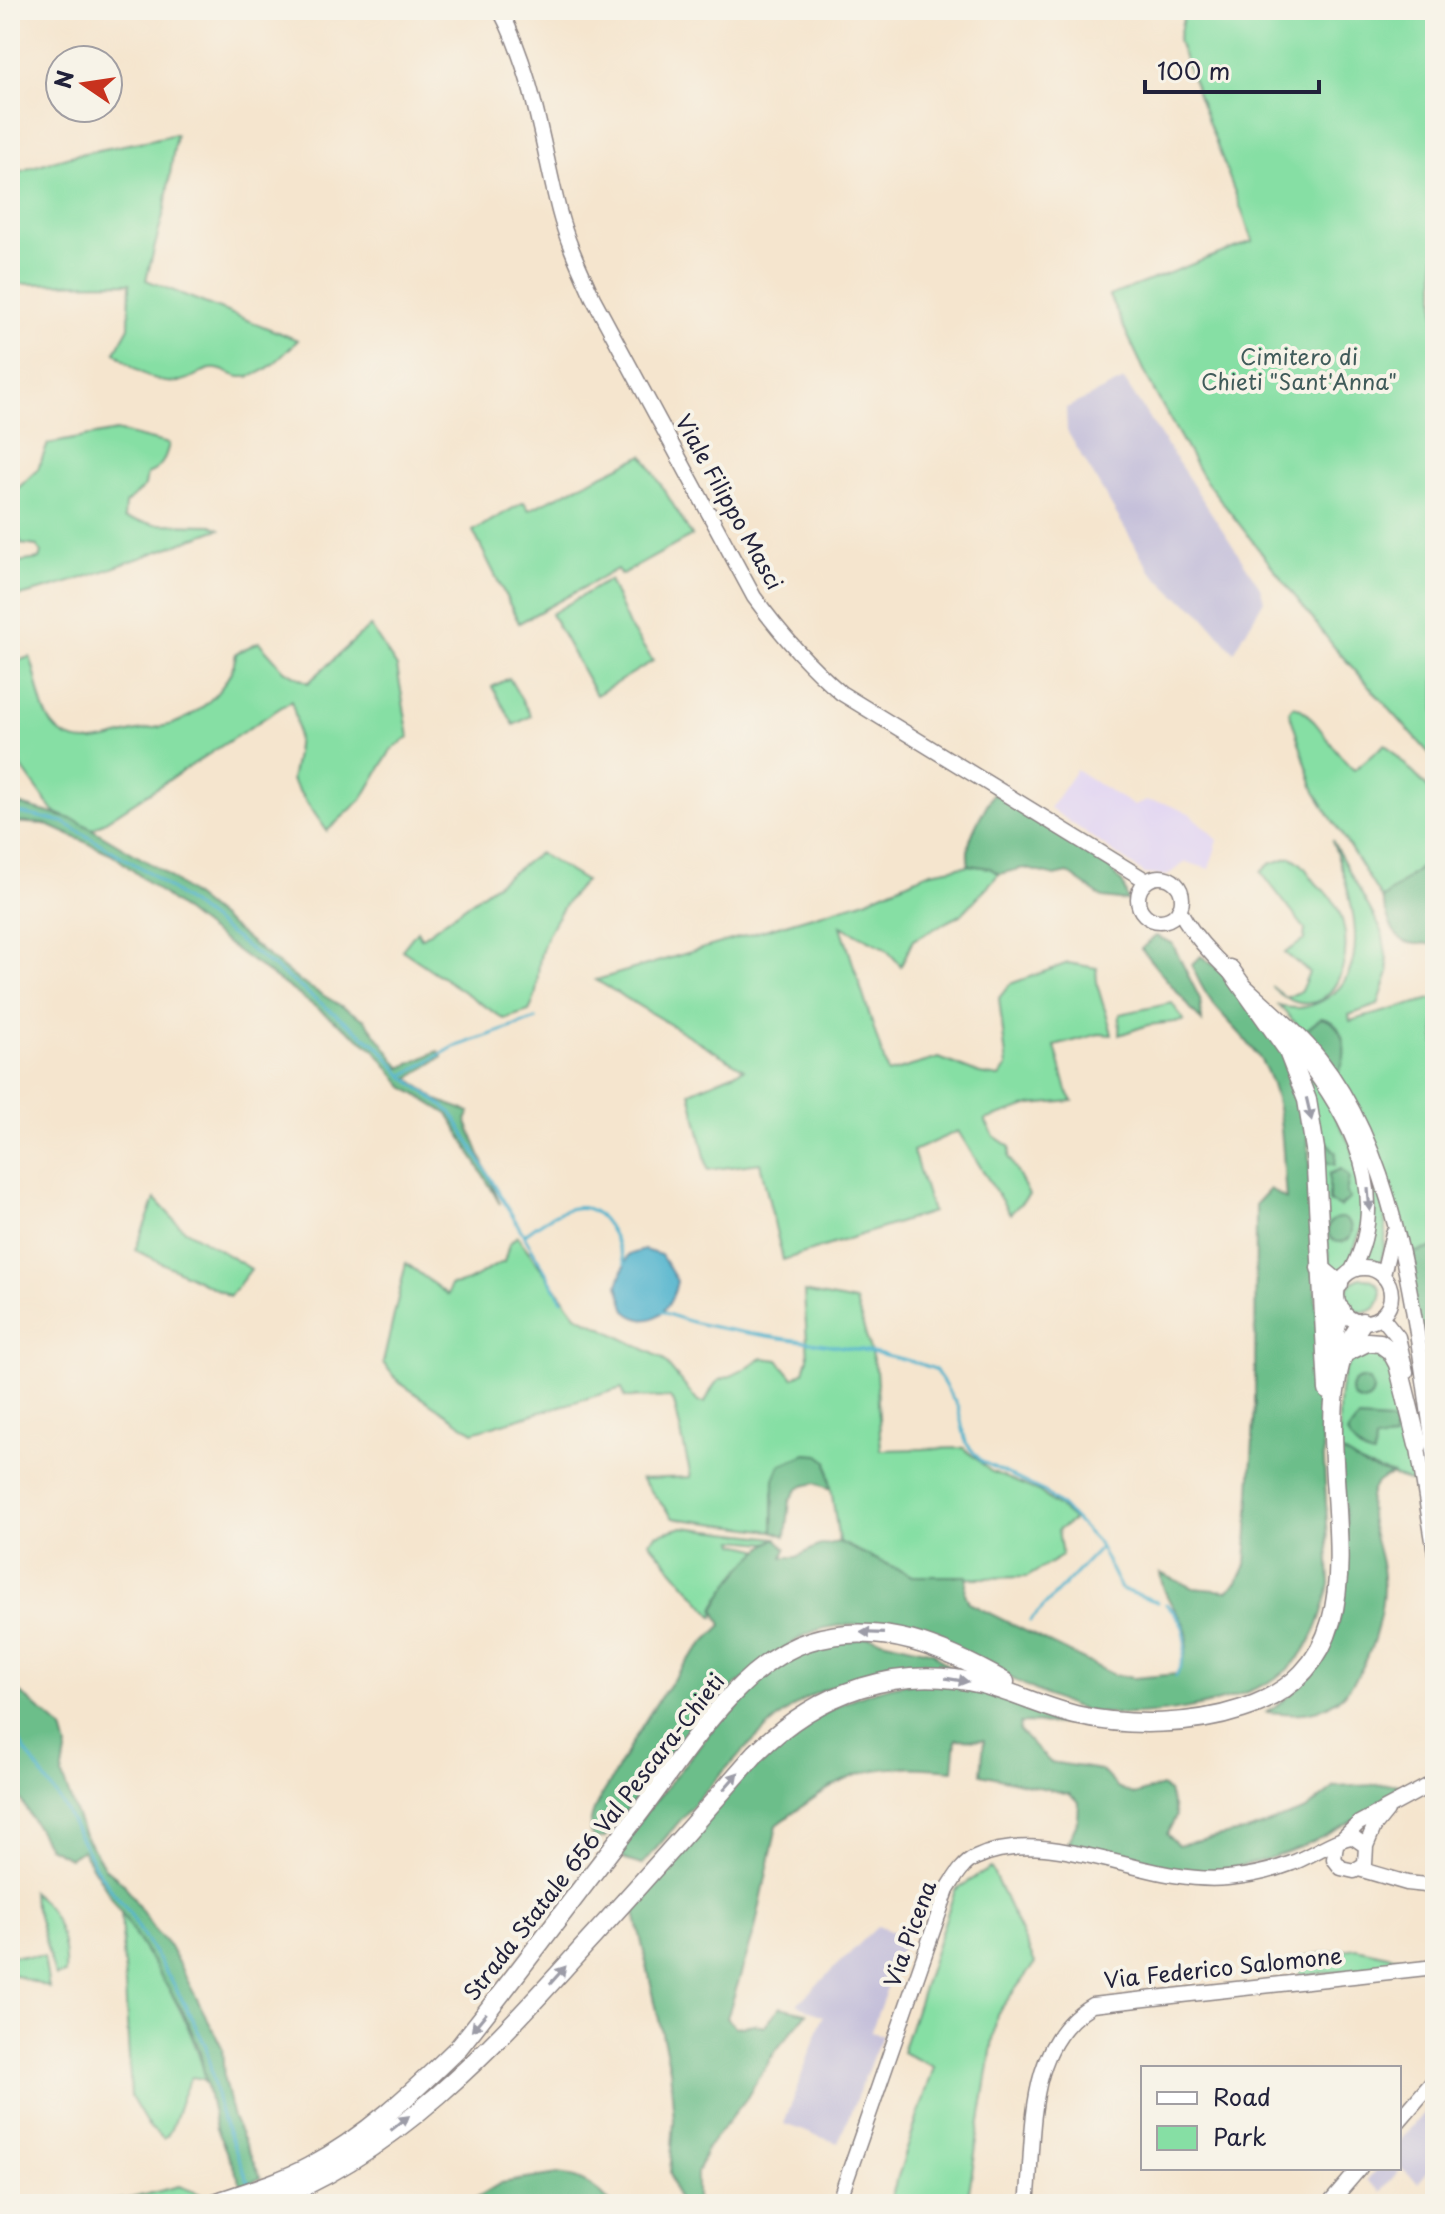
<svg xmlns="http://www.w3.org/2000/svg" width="1445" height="2214" font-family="'Playpen Sans',sans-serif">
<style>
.built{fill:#e1d4f3}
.industrial{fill:#c5c0da}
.green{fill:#86dfa4;stroke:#548070;stroke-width:2}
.forest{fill:#6cbe8a;stroke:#477062;stroke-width:2}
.water{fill:#4eb2cd;stroke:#386a84;stroke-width:2}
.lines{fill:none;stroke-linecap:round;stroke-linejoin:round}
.stream{stroke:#4eb2cd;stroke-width:3}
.major-casing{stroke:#8c8484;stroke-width:17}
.highway-casing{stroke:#8c8484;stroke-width:21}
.major{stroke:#fff;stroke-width:14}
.highway{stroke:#fff;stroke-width:18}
.oneway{fill:#9c9ca7}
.labels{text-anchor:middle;stroke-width:8;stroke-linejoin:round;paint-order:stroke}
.park-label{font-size:22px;fill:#405b5a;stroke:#f7f3e8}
.street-label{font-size:22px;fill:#22223b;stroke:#f7f3e8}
</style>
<rect width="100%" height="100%" fill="#f7f3e8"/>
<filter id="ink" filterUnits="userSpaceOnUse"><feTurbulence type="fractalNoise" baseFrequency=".0125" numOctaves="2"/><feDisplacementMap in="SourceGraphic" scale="16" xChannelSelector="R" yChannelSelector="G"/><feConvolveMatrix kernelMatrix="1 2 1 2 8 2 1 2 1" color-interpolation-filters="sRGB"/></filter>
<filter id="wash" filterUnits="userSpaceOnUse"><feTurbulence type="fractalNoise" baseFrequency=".006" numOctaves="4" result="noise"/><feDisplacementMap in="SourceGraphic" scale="32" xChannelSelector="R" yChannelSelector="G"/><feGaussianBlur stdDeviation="1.8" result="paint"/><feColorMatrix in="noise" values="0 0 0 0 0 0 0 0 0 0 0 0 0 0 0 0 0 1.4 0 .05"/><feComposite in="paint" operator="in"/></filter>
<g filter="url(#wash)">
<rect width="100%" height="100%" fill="#f5e5ce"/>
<path class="built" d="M 1076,770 L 1134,806 L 1147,801 L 1164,803 L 1189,813 L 1218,840 L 1209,869 L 1186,862 L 1166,876 L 1145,874 L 1050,808 Z"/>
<path class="industrial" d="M 1124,380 L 1260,587 L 1264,600 L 1234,652 L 1198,610 L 1175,595 L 1149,569 L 1067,431 L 1066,408 Z
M 878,1926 L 905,1938 L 871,2032 L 882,2035 L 838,2143 L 784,2124 L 823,2016 L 797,2004 Z
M 1435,2099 L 1435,2163 L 1418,2183 L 1401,2168 L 1381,2192 L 1367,2180 L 1377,2168 L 1399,2168 L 1399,2142 Z"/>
<path class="green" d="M 1185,10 L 1435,10 L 1435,760 L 1335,648 L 1202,476 L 1153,389 L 1109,296 L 1253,241 L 1178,41 Z
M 176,134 L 165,208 L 146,280 L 298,340 C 284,354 263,379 241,377 C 232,376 225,370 217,369 C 207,367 197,376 188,379 C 160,391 134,369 115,352 L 129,327 L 130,283 L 10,284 L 10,176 C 57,154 124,147 176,134 Z
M 116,431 L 169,444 C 165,459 162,469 147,474 L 145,486 L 125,504 L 124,519 L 154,524 L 212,525 L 220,529 C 150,553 82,583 10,598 L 10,563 L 39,559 L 41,553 L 37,546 L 21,544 L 10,503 L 14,492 L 38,469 L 48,444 Z
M 643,455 L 692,536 L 621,575 L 617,569 L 519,623 L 473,531 L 524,502 L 529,510 Z
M 609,580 L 629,626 L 653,661 L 596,695 L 551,614 Z
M 370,626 L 397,667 L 409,737 L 391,750 L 363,798 L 327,831 L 291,780 C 297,751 302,731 291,701 L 93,829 L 54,812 L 10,751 L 10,663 L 30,657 C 40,681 38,718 62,734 C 83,748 110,738 133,732 C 149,728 165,728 180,721 C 206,709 233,682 236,653 L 259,642 L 284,670 L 308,683 Z
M 509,678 L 531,716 L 514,725 L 492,687 Z
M 1293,706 C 1311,707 1335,755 1354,770 L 1385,744 L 1435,795 C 1435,863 1435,857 1382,899 L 1315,792 L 1289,711 Z
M 1332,840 L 1382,931 L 1389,972 L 1378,1005 L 1349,1015 L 1350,1021 L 1435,998 L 1435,1247 L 1405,1255 C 1390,1186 1374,1132 1335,1072 C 1341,1051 1350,1024 1321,1018 L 1304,1032 L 1279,1006 C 1298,1010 1311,1008 1327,998 C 1378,966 1347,884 1332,840 Z
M 539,853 L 585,881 C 568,897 548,928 542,950 C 535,971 541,991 529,1011 L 504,1019 L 402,950 L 417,931 L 421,938 Z
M 1291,857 C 1304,863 1307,872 1316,883 C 1321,889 1329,894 1333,900 C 1367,954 1327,1041 1271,986 L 1286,998 L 1301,991 L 1309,972 L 1285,953 L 1304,940 L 1305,929 L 1261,872 L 1270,864 Z
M 969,865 L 990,868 L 999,874 L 962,914 L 913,940 L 901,966 L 885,948 L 841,926 L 888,1073 L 939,1058 L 980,1074 L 999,1077 L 1007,1067 L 999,998 L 1010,984 L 1068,963 L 1097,968 C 1093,984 1109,1016 1112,1035 L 1099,1034 L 1055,1046 L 1067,1091 L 1073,1101 L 1031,1105 L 985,1120 L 994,1136 L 1010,1147 L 1009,1157 L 1029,1195 L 1010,1214 L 958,1131 L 913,1151 L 932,1212 L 783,1260 L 760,1163 L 708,1170 L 690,1092 L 744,1069 L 596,980 L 863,901 L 931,872 Z
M 1172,1003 L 1184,1021 L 1148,1025 L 1119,1035 L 1120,1014 Z
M 1299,1057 L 1323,1092 L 1353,1150 L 1366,1216 L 1349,1263 L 1332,1280 Z
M 1378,1185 C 1386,1214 1389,1236 1380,1265 L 1364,1259 L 1374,1225 L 1374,1187 Z
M 155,1199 L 181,1227 L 251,1269 L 230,1296 L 135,1250 Z
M 517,1236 L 576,1315 L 662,1358 L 698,1402 L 705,1403 C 719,1372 716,1385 741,1371 C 749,1367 754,1361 763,1358 L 778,1360 L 793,1378 L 804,1371 L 808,1358 L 804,1292 L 856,1302 L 876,1370 L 881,1450 L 964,1448 L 990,1471 L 1040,1492 L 1074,1520 L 1058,1530 L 1062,1556 L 1027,1577 L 933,1579 L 912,1576 L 839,1542 L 827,1461 L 806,1454 L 780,1465 L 773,1493 L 773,1531 L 673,1518 L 641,1479 L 691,1477 L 674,1402 L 670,1398 L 625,1397 L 622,1388 L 473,1432 L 400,1383 L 383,1363 L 406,1263 L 448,1295 L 450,1285 C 472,1284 482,1270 504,1262 L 509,1244 Z
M1347 1295a17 17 0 1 1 34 0a17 17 0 1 1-34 0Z
M 1363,1352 L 1373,1352 L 1383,1358 L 1395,1377 L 1417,1484 L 1366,1467 L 1340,1451 C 1340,1422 1331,1366 1363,1352 Z
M 683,1527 L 776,1538 L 768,1543 L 735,1540 L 736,1544 L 762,1550 L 719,1598 L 714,1617 L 649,1542 L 656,1535 Z
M 991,1868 L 1035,1963 L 997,2014 L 967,2204 L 889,2204 L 934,2067 L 902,2052 L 955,1890 Z
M 31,1891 C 57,1910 67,1942 65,1974 L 55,1976 Z
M 121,1911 C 158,1967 192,2020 208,2086 L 203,2079 L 192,2077 C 179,2094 175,2131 164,2139 L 149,2127 L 131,2097 Z
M 1356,1948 L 1420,1962 L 1300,1976 L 1298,1957 Z
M 10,1955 L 44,1957 L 49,1988 L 10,1973 Z
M 179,2186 L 205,2196 L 181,2204 L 76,2204 L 128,2199 Z"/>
<path class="forest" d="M 993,793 L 1108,866 L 1123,884 L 1128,901 L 1103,898 L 1068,873 L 1055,876 L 1024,868 L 999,874 L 990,868 L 969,865 C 963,840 982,816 993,793 Z
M 10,802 L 78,821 L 161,870 L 299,981 L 365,1020 L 401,1068 L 438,1051 L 442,1057 L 409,1078 L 437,1100 L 470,1112 L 466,1120 L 500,1204 L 449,1115 L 404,1087 L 374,1049 L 207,929 L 112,854 L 45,824 L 10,822 Z
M 1435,848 L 1435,946 C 1427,942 1424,944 1416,944 C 1392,944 1388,917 1382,899 L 1425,864 Z
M 1156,936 L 1172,943 L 1200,999 L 1202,1022 L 1141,949 Z
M 1201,956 L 1220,970 L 1283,1047 L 1307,1117 L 1330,1584 C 1322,1615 1314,1647 1288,1669 C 1248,1705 1125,1726 1074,1707 C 999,1679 909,1610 825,1628 C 802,1633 786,1648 768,1662 C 751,1675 730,1687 716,1703 C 676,1745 641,1793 604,1838 L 594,1838 L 590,1833 C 589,1809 603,1796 613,1777 C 643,1721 675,1668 722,1625 L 714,1609 C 726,1584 752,1553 776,1538 L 786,1549 L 783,1557 L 797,1557 L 818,1546 L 839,1542 L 912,1576 L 967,1576 L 965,1593 L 969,1603 L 1114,1675 L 1134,1678 L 1177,1674 C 1206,1618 1167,1621 1160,1573 L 1193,1588 L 1227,1591 L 1238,1582 L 1246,1565 L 1255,1403 L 1256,1204 L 1270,1189 L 1286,1199 C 1282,1155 1285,1098 1260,1059 C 1235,1021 1210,1013 1192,965 Z
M 1321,1018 C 1344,1022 1349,1051 1340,1070 L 1335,1072 L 1304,1032 Z
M 1327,1142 L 1336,1153 L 1335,1165 L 1323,1161 L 1324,1144 Z
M 1341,1169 L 1349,1177 L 1346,1193 L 1350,1198 L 1340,1207 L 1329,1202 L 1329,1174 Z
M1328 1230a12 12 0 1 1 24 0a12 12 0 1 1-24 0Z
M 1435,1247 L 1434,1269 L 1435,1442 L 1405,1255 Z
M1351 1390a11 11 0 1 1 22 0a11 11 0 1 1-22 0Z
M 1358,1419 L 1390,1421 L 1394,1425 L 1394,1439 L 1375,1441 L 1374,1456 C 1364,1455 1350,1443 1347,1433 Z
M 1340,1451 L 1366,1467 L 1394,1475 C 1380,1478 1372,1484 1370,1498 C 1366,1524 1381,1550 1383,1576 C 1385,1622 1363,1702 1310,1712 C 1297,1715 1281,1713 1267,1712 C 1368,1646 1348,1555 1340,1451 Z
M 806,1454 L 819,1455 L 827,1461 L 831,1489 L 815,1483 L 799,1487 L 790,1501 L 786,1536 L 773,1531 L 774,1479 L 780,1465 Z
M 869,1637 L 933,1652 L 953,1671 C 903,1672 843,1674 799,1703 C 746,1738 685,1816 642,1865 L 625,1860 L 617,1849 L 730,1707 L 784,1655 Z
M 946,1682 L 1043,1712 L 1065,1724 L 1020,1723 L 1019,1731 L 1050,1762 L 1101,1770 L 1117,1787 L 1134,1795 L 1162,1786 L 1168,1791 L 1176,1816 L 1167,1834 L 1178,1845 L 1250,1830 L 1306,1810 L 1335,1787 L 1395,1784 L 1406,1788 C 1347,1828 1271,1870 1198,1871 C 1154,1872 1107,1856 1065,1848 L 1078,1820 L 1079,1802 L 1069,1794 L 981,1774 L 984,1740 L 956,1739 L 953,1770 C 865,1761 845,1774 777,1825 L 755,1929 L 727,2018 L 736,2027 L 754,2024 L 764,2027 L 780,2007 L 807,2013 L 777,2049 L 746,2099 L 707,2148 L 697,2172 L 697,2204 L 679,2204 L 670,2173 L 674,2120 L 670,2069 L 632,1899 C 707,1817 785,1704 903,1684 C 916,1681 932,1682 946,1682 Z
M 10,1684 L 62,1729 L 67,1747 L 62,1776 L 83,1833 L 106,1869 L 124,1884 L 153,1928 L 170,1947 L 222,2047 L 224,2080 L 233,2118 L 261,2178 L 242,2186 L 216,2129 L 199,2049 L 183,2012 L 82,1850 L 70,1858 L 48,1847 L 10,1781 Z
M 558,2174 C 579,2177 598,2188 611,2204 L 466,2204 L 501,2183 Z"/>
<path class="water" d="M 644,1250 L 661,1255 L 677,1281 C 673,1307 652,1333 626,1311 L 618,1285 L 628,1255 Z"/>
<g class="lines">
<path class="stream" d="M 10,811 L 63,822 L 148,872 L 380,1048 L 403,1076 L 452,1113 L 562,1300
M 404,1075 L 454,1047 L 536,1019
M 525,1234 C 581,1192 602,1198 625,1264
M 659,1310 C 683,1322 710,1326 736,1331 C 803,1343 870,1346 935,1369 L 958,1407 L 966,1443 L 981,1461 L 1045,1492 L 1071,1515 L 1097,1542 L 1121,1589 L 1158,1602
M 1166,1604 C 1190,1625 1190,1648 1176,1676
M 1030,1621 L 1099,1549
M 10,1728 L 62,1804 L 99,1873 L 129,1912 L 178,1992 L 206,2046 L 220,2113 L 249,2183"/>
</g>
</g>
<g filter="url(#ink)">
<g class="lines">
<g class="major-casing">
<path id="major" d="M 500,10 C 533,72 542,144 559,211 C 567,242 580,269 593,298 L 754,597 C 780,633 807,664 841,693 L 1147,881
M1138 899a22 22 0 1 1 44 0a22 22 0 1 1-44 0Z
M 1179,909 C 1206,964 1280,1009 1320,1059 C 1402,1164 1416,1329 1435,1458
M 1285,1034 C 1339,1099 1397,1186 1352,1270
M1337 1295a27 27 0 1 1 54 0a27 27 0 1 1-54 0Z
M 1383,1275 L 1393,1233
M 1381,1316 L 1398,1337 L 1406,1372
M 1416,1436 L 1435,1553
M 1342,1839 L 1359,1823 L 1435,1782
M 1366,1846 L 1374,1827 L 1387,1811
M 1359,1869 L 1407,1883 L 1435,1886
M 1399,2121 L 1435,2079
M 838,2204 L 947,1890 C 955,1878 962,1864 975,1858 C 1050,1823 1146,1886 1227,1878 C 1248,1876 1272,1871 1292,1863 C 1310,1857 1335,1838 1353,1837 L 1366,1846 L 1365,1864 L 1354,1871 L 1341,1868 L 1334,1859 L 1336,1845
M 1027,2204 C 1035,2136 1024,2045 1092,2005 L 1435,1967
M 1329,2204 L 1360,2168"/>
</g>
<g class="highway-casing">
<path id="highway" d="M 1230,969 L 1287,1049 L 1307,1100 L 1315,1149 L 1328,1390
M 1320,1268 L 1339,1284
M 1330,1351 L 1341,1310
M 1343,1354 L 1367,1342 L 1380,1343 L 1391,1351 L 1398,1364 L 1418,1445
M 211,2204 C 244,2193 279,2183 309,2167 C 366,2137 413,2092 459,2047 C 520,1971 577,1893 637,1816 C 681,1759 738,1663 810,1641 C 880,1619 945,1648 1005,1682
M 261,2204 C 393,2158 495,2045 586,1944 C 644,1881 700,1817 756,1753 C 817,1692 898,1663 982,1684 C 1016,1693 1047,1709 1080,1716 C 1130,1727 1194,1725 1242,1709 C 1400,1658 1309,1478 1340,1365 C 1344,1349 1353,1336 1362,1322"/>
</g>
<use href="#major" class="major"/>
<use href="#highway" class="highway"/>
</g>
<defs><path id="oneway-solid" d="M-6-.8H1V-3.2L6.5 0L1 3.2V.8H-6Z" transform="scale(2)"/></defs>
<g class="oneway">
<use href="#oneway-solid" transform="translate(1309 1109) rotate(77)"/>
<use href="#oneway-solid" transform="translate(1369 1200) rotate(85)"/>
<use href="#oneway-solid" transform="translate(872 1633) rotate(-178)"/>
<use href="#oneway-solid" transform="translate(957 1680) rotate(9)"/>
<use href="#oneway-solid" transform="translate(731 1781) rotate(-49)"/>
<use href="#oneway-solid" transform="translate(558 1975) rotate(-48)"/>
<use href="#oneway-solid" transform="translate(479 2022) rotate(129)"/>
<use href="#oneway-solid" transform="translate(400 2123) rotate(-38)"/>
</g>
</g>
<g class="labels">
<g class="park-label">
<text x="1299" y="365">Cimitero di<tspan x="1299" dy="25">Chieti "Sant'Anna"</tspan></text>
</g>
<g class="street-label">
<text transform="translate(729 502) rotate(61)" y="8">Viale Filippo Masci</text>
<text transform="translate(594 1837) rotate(-52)" y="8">Strada Statale 656 Val Pescara-Chieti</text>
<text transform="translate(910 1934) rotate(-70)" y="8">Via Picena</text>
<text transform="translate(1223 1968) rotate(-6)" y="8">Via Federico Salomone</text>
</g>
</g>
<rect width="1445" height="2214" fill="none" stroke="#f7f3e8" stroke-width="40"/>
<rect x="1141" y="2066" width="260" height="104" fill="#f7f3e8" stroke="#a29fa3" stroke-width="2"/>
<rect x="1157" y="2092" width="40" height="12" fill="#ffffff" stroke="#a29fa3" stroke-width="2"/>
<text x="1213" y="2106" font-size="24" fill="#22223b">Road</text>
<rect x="1157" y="2126" width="40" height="24" fill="#86dfa4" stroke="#a29fa3" stroke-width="2"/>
<text x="1213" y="2146" font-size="24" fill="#22223b">Park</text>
<g transform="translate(84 84) rotate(283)"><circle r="38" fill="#f7f3e8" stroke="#a29fa3" stroke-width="2"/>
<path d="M0-6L14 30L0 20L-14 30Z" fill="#c8321e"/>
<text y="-12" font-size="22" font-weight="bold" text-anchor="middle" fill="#22223b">N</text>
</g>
<path d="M1145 80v12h174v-12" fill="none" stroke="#22223b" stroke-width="4"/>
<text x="1157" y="80" font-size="24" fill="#22223b" stroke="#f7f3e8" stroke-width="6" paint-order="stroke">100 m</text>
</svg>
